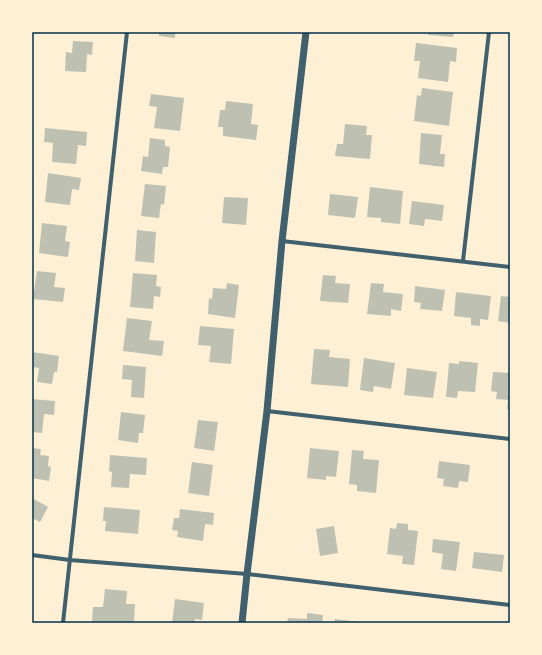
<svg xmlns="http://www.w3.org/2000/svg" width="542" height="655" font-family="'Fira Sans',sans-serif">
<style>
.building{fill:#bec0b2}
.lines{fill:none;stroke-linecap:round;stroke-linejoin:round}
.minor{stroke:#3f606c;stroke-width:4}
.tertiary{stroke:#3f606c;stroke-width:7}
.neatline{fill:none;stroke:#003049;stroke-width:1.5}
</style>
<rect width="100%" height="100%" fill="#fdf0d5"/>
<path class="building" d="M 159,32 L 175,32 L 175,38 L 159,36 Z
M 428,32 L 454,32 L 453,37 L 428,35 Z
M 73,41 L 93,42 L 92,55 L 87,54 L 86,72 L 65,71 L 66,52 L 72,53 Z
M 416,43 L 457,48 L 456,62 L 450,61 L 448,82 L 418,78 L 420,61 L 414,61 Z
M 422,88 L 453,92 L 449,126 L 414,121 L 417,95 L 421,96 Z
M 151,94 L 184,98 L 180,131 L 154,128 L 157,107 L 149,106 Z
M 226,101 L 253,104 L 251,124 L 258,125 L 256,140 L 223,136 L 223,127 L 218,127 L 220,110 L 225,110 Z
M 345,124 L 367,126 L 366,135 L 372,135 L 370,159 L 335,156 L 337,144 L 343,144 Z
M 45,128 L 87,132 L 86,146 L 78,145 L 76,164 L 52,162 L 53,143 L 44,142 Z
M 421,133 L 442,135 L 440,154 L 445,154 L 444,167 L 419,164 Z
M 150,138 L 165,140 L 165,146 L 170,147 L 168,167 L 163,167 L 162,174 L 141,171 L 143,156 L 148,157 Z
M 48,173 L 81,178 L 79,190 L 72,189 L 70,205 L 45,202 Z
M 145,184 L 166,186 L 164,205 L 161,204 L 159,218 L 141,216 Z
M 370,187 L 403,191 L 400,224 L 381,222 L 381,218 L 367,217 Z
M 330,194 L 358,197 L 355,218 L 328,215 Z
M 224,197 L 248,198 L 246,225 L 222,223 Z
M 412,201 L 444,205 L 442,221 L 425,219 L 424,226 L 409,224 Z
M 42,223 L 67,226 L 65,241 L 70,242 L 68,257 L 39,253 Z
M 137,230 L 156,232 L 154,263 L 135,261 Z
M 37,271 L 56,273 L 54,287 L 65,288 L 63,302 L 33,299 Z
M 133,273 L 157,275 L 156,286 L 161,287 L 160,297 L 154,296 L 153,309 L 130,307 Z
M 323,275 L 336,276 L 335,283 L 350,284 L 348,303 L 320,301 Z
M 227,283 L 239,285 L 235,318 L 208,314 L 209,298 L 212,299 L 213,288 L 226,289 Z
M 371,283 L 384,284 L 383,292 L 403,294 L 401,311 L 391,309 L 391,316 L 367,314 Z
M 415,286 L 445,290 L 442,311 L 420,309 L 421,303 L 414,302 Z
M 456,292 L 491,296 L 488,320 L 480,319 L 480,326 L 471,325 L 471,318 L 454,316 Z
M 501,296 L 510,297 L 510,323 L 498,321 Z
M 127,318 L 152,321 L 149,340 L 164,341 L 162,356 L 123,351 Z
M 200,326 L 234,329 L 231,364 L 209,362 L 211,346 L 198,345 Z
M 314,349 L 330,350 L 329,357 L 350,359 L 348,387 L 311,384 Z
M 32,352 L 59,356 L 57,372 L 54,372 L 52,384 L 37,382 L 39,368 L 32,367 Z
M 364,358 L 395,363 L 391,389 L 374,386 L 373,392 L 360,390 Z
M 459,361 L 478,363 L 475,392 L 458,391 L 457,398 L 446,397 L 449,363 L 459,364 Z
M 123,365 L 146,367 L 144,398 L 131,397 L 132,380 L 122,379 Z
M 407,368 L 437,372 L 433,398 L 404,395 Z
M 493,372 L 510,373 L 510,410 L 507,409 L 508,400 L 496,399 L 497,392 L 491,391 Z
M 32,399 L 55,401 L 54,415 L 44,414 L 42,433 L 32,432 Z
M 121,412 L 145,415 L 143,433 L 139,433 L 138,443 L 118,440 Z
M 198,420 L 218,422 L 214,451 L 194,448 Z
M 32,448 L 41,449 L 40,455 L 49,456 L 48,466 L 51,467 L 49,481 L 32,478 Z
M 310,448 L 339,451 L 336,477 L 326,476 L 326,480 L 307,478 Z
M 352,450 L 364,451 L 363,459 L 379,460 L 376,493 L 357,491 L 357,485 L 349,484 Z
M 110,455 L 147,458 L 146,475 L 130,474 L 129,488 L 111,487 L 112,472 L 109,471 Z
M 439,461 L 470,465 L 468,482 L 459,481 L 458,488 L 443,486 L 444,479 L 437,478 Z
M 192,462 L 213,465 L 209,496 L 188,493 Z
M 32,498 L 48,507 L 40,522 L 32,518 Z
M 104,507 L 140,510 L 138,534 L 105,531 L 106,521 L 103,521 Z
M 180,509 L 214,513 L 213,525 L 205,524 L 203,541 L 177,537 L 178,531 L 172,530 L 174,518 L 179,518 Z
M 397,523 L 408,524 L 408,530 L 418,531 L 414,565 L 402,564 L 403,556 L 387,554 L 390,528 L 396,529 Z
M 334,526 L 338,553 L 320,556 L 316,529 Z
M 433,539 L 460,542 L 456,571 L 441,569 L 443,554 L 432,552 Z
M 474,552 L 504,555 L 502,572 L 472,568 Z
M 105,589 L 127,591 L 126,604 L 135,604 L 134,623 L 92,622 L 93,607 L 103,607 Z
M 175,599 L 204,603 L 202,620 L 195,619 L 195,623 L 172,623 Z
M 307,613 L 323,615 L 322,623 L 287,623 L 288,618 L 307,619 Z
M 335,619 L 360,622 L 360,623 L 334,623 Z"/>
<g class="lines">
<path class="minor" d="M 282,241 L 510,267
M 463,261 L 489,32
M 267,411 L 510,439
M 32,555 L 70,560 L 247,574 L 510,605
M 63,623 L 127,32"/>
<path class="tertiary" d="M 242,623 L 247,574 L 267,411 L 282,241 L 306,32"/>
</g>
<rect width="542" height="655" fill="none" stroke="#fdf0d5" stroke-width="66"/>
<rect x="33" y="33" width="476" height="589" class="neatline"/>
</svg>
